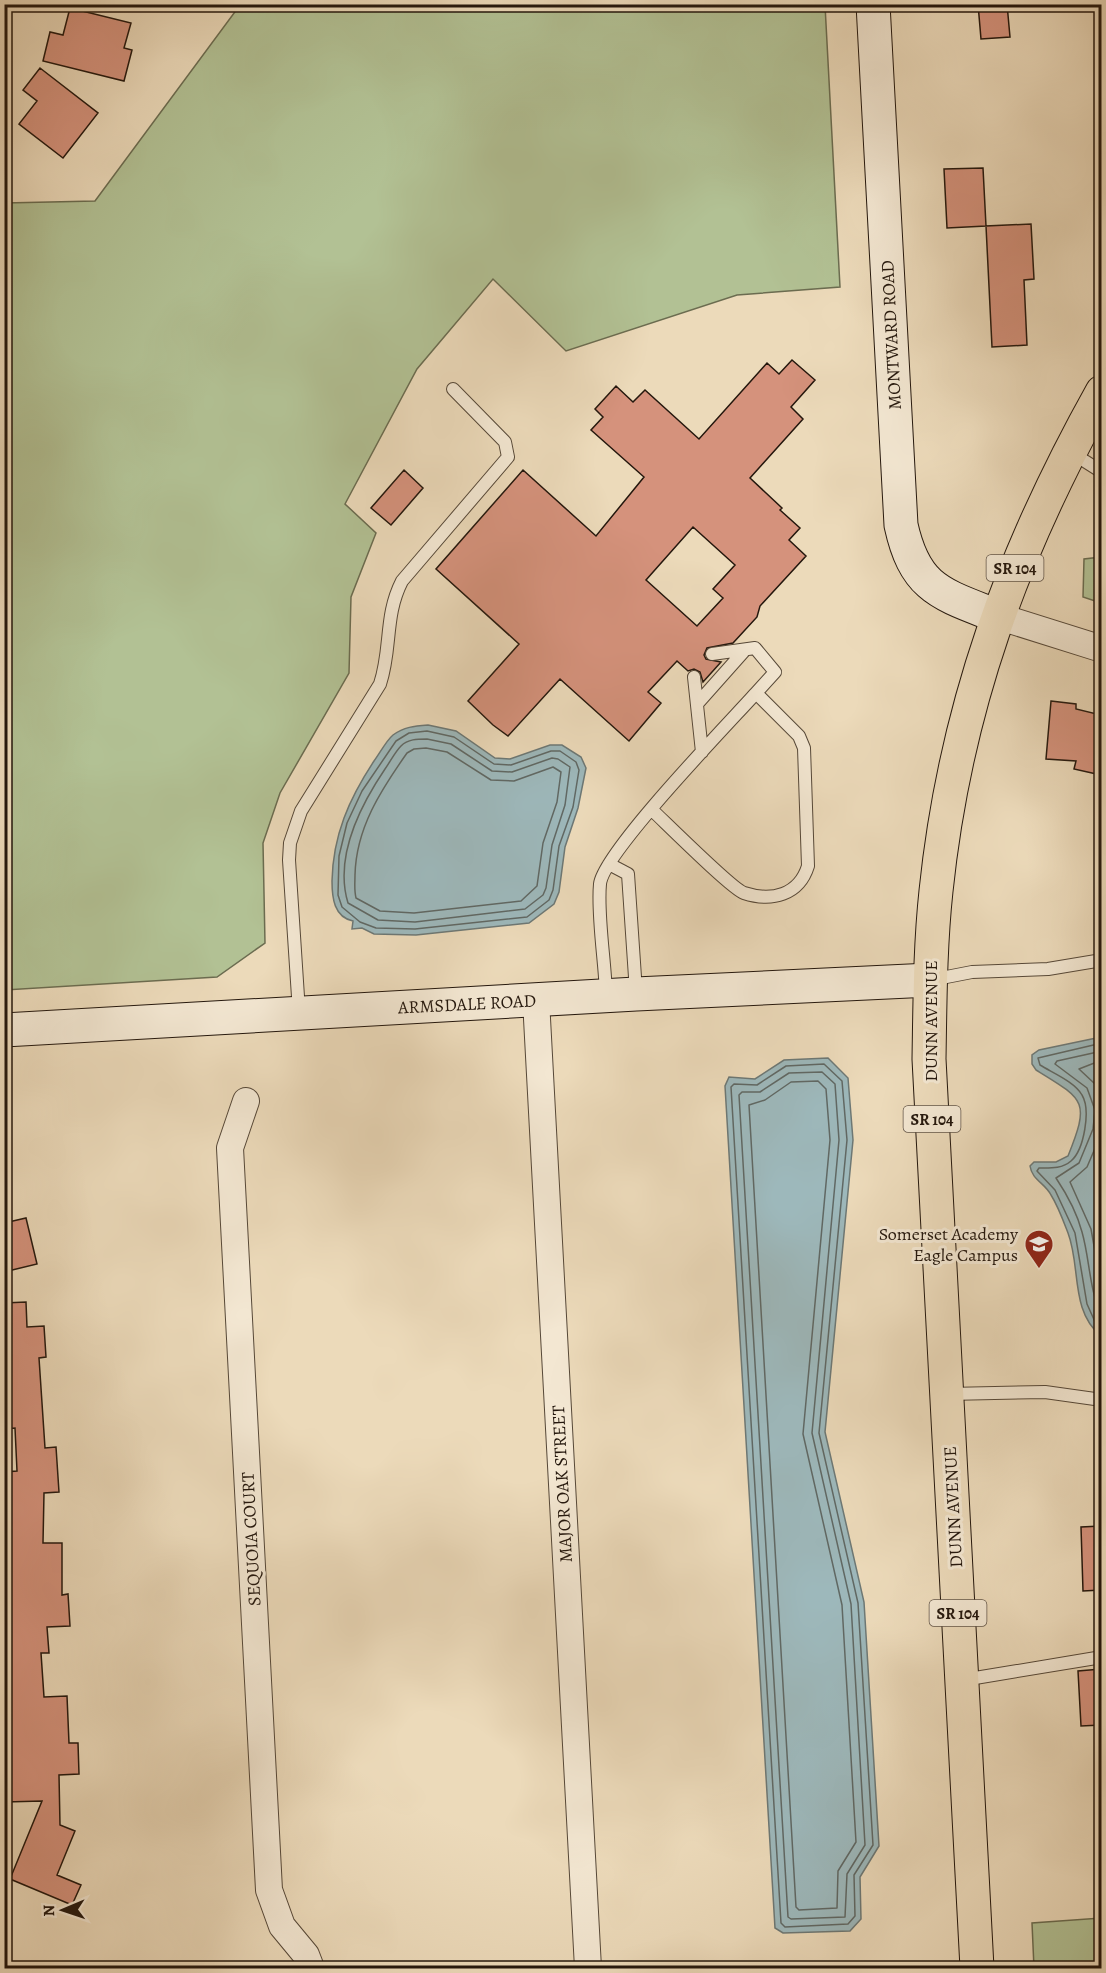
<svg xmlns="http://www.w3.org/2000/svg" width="1106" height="1973" font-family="Alegreya,serif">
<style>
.green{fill:#b2c194;stroke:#6b6c50;stroke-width:1.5}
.water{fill:#9db8bb;stroke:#6d7875;stroke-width:1.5}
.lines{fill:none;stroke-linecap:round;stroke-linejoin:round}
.shore{stroke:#606864;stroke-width:1.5}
.building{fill:#d5927c;stroke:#24170d;stroke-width:1.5;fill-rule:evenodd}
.lane-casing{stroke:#564838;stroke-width:14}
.street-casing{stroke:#564838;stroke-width:28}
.secondary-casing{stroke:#24170d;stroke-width:35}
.primary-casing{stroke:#24170d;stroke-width:35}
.lane{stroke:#f3e7d2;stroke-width:12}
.street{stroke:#f3e7d2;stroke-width:26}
.secondary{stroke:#f3e7d2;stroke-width:33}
.primary{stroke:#ecdaba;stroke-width:33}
.labels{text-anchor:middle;stroke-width:6;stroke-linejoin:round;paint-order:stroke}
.shield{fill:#f3e7d2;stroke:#625548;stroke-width:1.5}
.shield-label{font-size:16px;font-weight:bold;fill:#24170d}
.street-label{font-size:18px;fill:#24170d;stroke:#f3e7d2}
.poi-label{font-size:18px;fill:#24170d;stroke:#f3e7d2;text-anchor:end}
</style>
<rect width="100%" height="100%" fill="#ecdaba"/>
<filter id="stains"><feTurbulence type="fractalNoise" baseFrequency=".00333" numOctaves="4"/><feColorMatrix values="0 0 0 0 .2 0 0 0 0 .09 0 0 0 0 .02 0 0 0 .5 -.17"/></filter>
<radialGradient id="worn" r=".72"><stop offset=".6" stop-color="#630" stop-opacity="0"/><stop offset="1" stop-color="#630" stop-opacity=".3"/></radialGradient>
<path class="green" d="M 240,5 L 825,5 L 840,287 L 737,295 L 566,351 L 493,279 L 417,369 L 345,504 L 376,533 L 351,597 L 349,673 L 280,793 L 263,843 L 265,943 L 217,977 L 5,990 L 5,203 L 95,201 Z
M 1101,557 L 1102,557 L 1101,603 L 1083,597 L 1084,559 Z
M 1101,1918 L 1101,1968 L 1034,1968 L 1032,1923 Z"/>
<path class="water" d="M 428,725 L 456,731 L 495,758 L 510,759 L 550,745 L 562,745 L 581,757 L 586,768 L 578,808 L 565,847 L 559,892 L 554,904 L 529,923 L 416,935 L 374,934 L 362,928 L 352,929 L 353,921 C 334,917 332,898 332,881 C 333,835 349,799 374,761 C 380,753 386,741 393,735 C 404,727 414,726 428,725 Z
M 1101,1037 L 1102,1037 L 1101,1336 C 1070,1311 1081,1267 1068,1233 C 1063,1220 1058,1206 1051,1195 C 1045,1183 1032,1180 1030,1166 L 1034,1162 L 1056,1162 L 1068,1156 C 1090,1101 1085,1100 1036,1070 L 1032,1064 L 1032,1055 L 1039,1050 Z
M 828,1058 L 848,1078 L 853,1140 L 825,1432 L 864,1602 L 879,1846 L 860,1877 L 861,1919 L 850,1931 L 783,1933 L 775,1928 L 725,1086 L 729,1077 L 755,1079 L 784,1060 Z"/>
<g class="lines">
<path class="shore" d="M 427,731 L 454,737 L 494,764 L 511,765 L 551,751 L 560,751 L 576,762 L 579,770 L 573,807 L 559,846 L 553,890 L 549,900 L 527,917 L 415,929 L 376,928 L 360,922 L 342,907 L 338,895 L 339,856 L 347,823 L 362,791 L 396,741 L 409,733 Z
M 427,739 L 451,744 L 492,771 L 512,772 L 552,758 L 558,759 L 570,767 L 565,805 L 552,845 L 546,888 L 543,895 L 525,909 L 415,922 L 378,920 L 348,903 C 334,857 360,806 385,769 C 390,762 395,752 401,746 C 408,739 417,739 427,739 Z
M 426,748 L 447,752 L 491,780 L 514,781 L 553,767 L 561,772 L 557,802 L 543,843 L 537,886 L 521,901 L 414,913 L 380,911 L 356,898 C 354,890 355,883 355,875 C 356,828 381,790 407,753 L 414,749 Z
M 1102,1043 L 1038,1058 L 1040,1065 C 1053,1073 1075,1082 1082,1095 C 1091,1110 1084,1150 1071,1161 C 1062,1169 1050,1168 1039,1168 L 1037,1171 L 1055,1190 L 1075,1233 L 1087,1304 L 1096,1324 L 1102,1328
M 1102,1051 L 1057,1061 L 1055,1064 L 1087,1088 L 1095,1110 L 1093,1129 L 1079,1163 L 1056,1178 C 1066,1193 1077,1213 1082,1232 C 1090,1260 1089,1290 1102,1317
M 1102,1060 L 1079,1069 L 1095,1084 L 1102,1099
M 824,1064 L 842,1081 L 847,1140 L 819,1433 L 858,1603 L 873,1845 L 854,1875 L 855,1916 L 848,1924 L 785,1927 L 781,1923 L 731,1087 L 734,1084 L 757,1085 L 786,1066 Z
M 822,1072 L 835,1084 L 839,1140 L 812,1433 L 851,1604 L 865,1845 L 847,1874 L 845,1917 L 791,1919 L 788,1917 L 739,1095 L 742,1092 L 760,1092 L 789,1073 Z
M 818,1081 L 826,1089 L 830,1140 L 803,1434 L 842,1605 L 856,1842 L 838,1871 L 837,1908 L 799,1910 L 796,1907 L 749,1105 L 765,1100 L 791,1082 Z
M 1102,1132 L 1087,1167 L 1070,1182 L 1091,1229 L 1102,1291"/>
</g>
<path class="building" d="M 978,4 L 1007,4 L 1010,37 L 981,39 Z
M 70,8 L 131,23 L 124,48 L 132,50 L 124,81 L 43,61 L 50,32 L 63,35 Z
M 40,68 L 98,113 L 63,158 L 19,124 L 37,101 L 23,90 Z
M 983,168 L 986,226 L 947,228 L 944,169 Z
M 1031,224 L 1034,279 L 1024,280 L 1027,345 L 992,347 L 986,226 Z
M 792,360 L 815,380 L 791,407 L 803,419 L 750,478 L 782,508 L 780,510 L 800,528 L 789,540 L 806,556 L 760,606 L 757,617 L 733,643 L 707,648 L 704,655 L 706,659 L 721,662 L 703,682 L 700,672 L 694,669 L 688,671 L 677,661 L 648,692 L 661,703 L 629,741 L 560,679 L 508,736 L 493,725 L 468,701 L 519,644 L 436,569 L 523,470 L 596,536 L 644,477 L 591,430 L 603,417 L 595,409 L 616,386 L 633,402 L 645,390 L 699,439 L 767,363 L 779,374 ZM 693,527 L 735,565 L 713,589 L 723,598 L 697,626 L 646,580 Z
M 404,470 L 423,488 L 391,525 L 371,508 Z
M 1051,701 L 1076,704 L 1076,709 L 1101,715 L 1101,775 L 1074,769 L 1076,761 L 1046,759 Z
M 26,1218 L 37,1264 L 4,1272 L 4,1223 Z
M 26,1302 L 27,1327 L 44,1326 L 46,1357 L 39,1358 L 45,1448 L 56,1447 L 59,1492 L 44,1493 L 43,1543 L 62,1543 L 62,1595 L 68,1594 L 70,1626 L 47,1627 L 49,1653 L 41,1653 L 44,1697 L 67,1696 L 69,1743 L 78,1743 L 79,1774 L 59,1775 L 60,1825 L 75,1831 L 57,1875 L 81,1885 L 72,1905 L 10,1879 L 42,1801 L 5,1802 L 4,1472 L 17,1471 L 15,1428 L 4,1429 L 4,1402 L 8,1402 L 4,1303 Z
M 1101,1526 L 1101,1590 L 1083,1591 L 1081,1527 Z
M 1101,1669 L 1101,1725 L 1081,1726 L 1078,1671 Z"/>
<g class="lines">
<g class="lane-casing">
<path id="lane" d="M 1072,453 L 1102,472
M 712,654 L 755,648 L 775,672 L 756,693
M 694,677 L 702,752
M 697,704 L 745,650
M 609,864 L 628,874 L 636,992
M 931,980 L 972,972 L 1048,969 L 1102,960
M 606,994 C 605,961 597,915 600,884 C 603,853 729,723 756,693 L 799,736 L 804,748 L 808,866 C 799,895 772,902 744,893 C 732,889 666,823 651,809
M 299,1012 L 289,860 L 290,843 L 301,811 L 380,684 C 392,648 384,616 402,581 L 508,457 L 505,442 L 453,389
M 948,1394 L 1045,1392 L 1102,1400
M 963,1680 L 1102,1657"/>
</g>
<g class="street-casing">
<path id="street" d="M 997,616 L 1102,649
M 536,1000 L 588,1968
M 246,1101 L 230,1148 L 269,1890 L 282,1926 L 306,1955 L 311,1968"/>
</g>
<g class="secondary-casing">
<path id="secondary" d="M 873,4 L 901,525 C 915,589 941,594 997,616
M 4,1030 L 636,994 L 930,980"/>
</g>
<g class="primary-casing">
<path id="primary" d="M 977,1968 L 929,1059 C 930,1003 930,947 936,891 C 955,708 1013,551 1102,392"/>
</g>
<use href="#lane" class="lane"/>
<use href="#street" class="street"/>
<use href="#secondary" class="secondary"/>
<use href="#primary" class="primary"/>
</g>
<defs>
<g id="school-pin" transform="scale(1.5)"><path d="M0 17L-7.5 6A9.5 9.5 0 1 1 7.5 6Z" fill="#8f2418" stroke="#f3e7d2"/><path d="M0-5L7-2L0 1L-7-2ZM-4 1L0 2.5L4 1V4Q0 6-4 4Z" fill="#fff"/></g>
</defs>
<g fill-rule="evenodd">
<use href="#school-pin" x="1039" y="1244"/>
</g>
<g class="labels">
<g class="shield">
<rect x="986.5" y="555" width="57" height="26" rx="4.5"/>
<rect x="903.5" y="1106" width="57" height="26" rx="4.5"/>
<rect x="929.5" y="1600" width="57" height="26" rx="4.5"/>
</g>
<g class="shield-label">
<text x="1015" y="574">SR 104</text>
<text x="932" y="1125">SR 104</text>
<text x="958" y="1619">SR 104</text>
</g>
<g class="street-label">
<text transform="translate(891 335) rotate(-93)" y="6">MONTWARD ROAD</text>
<text transform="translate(467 1004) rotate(-3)" y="6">ARMSDALE ROAD</text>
<text transform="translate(931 1021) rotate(-90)" y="6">DUNN AVENUE</text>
<text transform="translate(562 1484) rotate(-93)" y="6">MAJOR OAK STREET</text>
<text transform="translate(953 1507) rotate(-93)" y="6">DUNN AVENUE</text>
<text transform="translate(251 1539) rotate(-93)" y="6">SEQUOIA COURT</text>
</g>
<g class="poi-label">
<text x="1018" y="1240">Somerset Academy<tspan x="1018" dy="21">Eagle Campus</tspan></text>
</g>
</g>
<rect width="1106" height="1973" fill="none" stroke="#ecdaba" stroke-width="24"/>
<rect x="6" y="6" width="1094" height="1961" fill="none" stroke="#24170d" stroke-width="3"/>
<rect x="12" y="12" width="1082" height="1949" fill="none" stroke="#24170d" stroke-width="1.5"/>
<g transform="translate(63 1910) rotate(268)" stroke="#f3e7d2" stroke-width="4.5" paint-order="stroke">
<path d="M0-4.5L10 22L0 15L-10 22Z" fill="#24170d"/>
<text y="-9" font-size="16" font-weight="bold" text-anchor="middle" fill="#24170d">N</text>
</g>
<rect width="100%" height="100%" filter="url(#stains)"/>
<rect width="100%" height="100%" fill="url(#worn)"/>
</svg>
